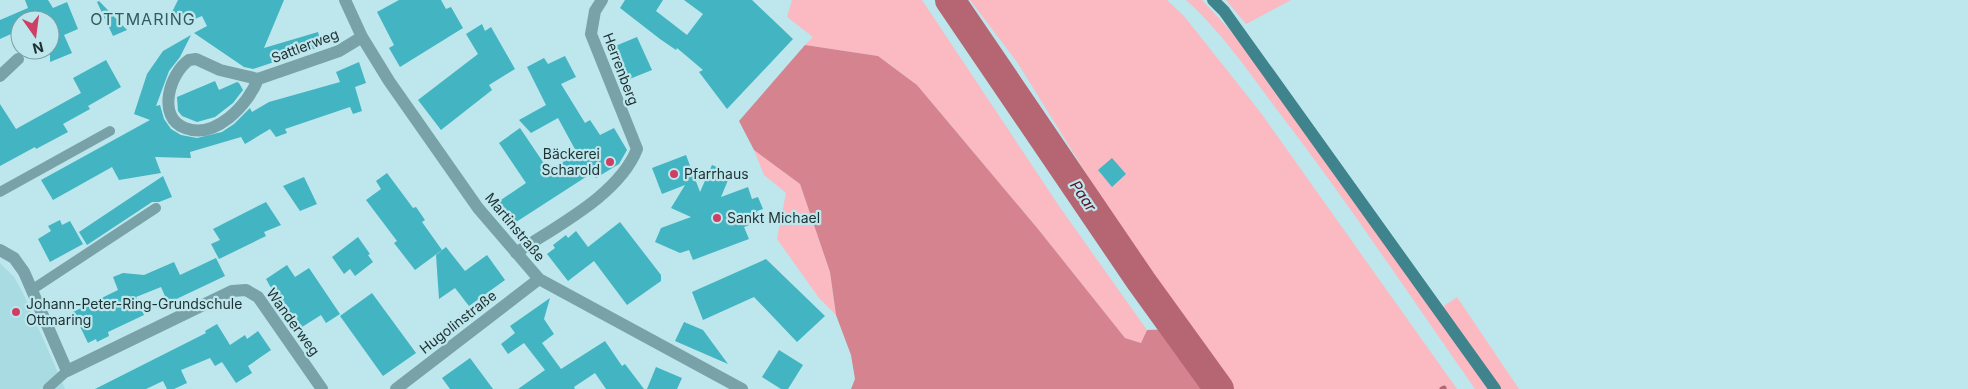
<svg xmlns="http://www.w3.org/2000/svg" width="1968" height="389" font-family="Inter,sans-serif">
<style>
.built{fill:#a8dbe2}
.green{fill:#fbb9c2}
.forest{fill:#d68390}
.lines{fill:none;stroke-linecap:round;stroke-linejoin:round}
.stream{stroke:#b66673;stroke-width:5}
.river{stroke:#b66673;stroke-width:30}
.building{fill:#42b4c2}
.lane{stroke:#78a2a7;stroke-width:10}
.street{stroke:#78a2a7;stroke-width:12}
.secondary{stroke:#3f838c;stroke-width:12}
.poi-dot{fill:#cf3f63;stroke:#bde7ec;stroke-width:2}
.labels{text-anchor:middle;stroke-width:4.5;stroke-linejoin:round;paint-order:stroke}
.street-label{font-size:14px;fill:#1f3032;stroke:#bde7ec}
.poi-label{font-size:14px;fill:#1f3032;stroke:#bde7ec;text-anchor:start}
.water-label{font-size:15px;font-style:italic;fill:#5c1226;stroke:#bde7ec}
.quarter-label{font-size:16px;letter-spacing:1px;fill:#355b60;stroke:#bde7ec}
</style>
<rect width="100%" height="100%" fill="#bde7ec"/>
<path class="built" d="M 0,263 L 14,277 L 23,293 L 65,389 L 0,389 Z"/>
<path class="green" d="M 792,0 L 922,0 L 1059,206 L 1147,330 L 1141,343 L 1125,338 L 1038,229 L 917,85 L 878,56 L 805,45 L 813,37 L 787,17 Z
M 970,0 L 1167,0 L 1184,16 L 1261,113 L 1457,389 L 1230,389 L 1107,207 L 1017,62 Z
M 1186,0 L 1202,0 L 1253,55 L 1490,389 L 1475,389 C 1410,296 1347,201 1278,111 C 1249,73 1222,32 1186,0 Z
M 1226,0 L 1291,0 L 1246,24 Z
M 754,150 L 800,184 L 830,272 L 836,315 L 819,298 L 777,239 L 786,193 L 764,175 Z
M 1457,297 L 1519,389 L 1498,389 L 1441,308 Z"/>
<path class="forest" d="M 805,45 L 878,56 L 917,85 L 1038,229 L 1125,338 L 1141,343 L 1147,330 L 1176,329 L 1219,389 L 851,389 L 855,379 L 851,355 L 836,315 L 830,272 L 800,184 L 754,150 L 739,121 Z"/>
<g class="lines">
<path class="stream" d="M 1442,389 L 1444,388"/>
<path class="river" d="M 950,0 L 1141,281 L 1219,389"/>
</g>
<path class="building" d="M 25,0 L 48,0 L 53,8 L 67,2 L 78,29 L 64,35 L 72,53 L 50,62 L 50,20 L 20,20 L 20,30 L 0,39 L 0,20 L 28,8 Z
M 178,0 L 284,0 L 264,48 L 318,32 L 322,46 L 253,69 L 244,67 L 194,33 L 207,26 L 202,16 L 178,26 L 181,18 L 170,16 Z
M 399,0 L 441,0 L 446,9 L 451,7 L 463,28 L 400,67 L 389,48 L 394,45 L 377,12 Z
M 625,0 L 663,0 L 656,11 L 687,35 L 703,14 L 684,0 L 752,0 L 793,39 L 727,109 L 699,72 L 703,70 L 677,48 L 676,50 L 660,39 L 620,8 Z
M 99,1 L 127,30 L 113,36 L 97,2 Z
M 482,24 L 485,31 L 491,27 L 515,69 L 489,85 L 492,90 L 441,130 L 418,100 L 478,54 L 466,34 Z
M 191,35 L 180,57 L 169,71 L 156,106 L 160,105 L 164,119 L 171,129 L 181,135 L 197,138 L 222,132 L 234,124 L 250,108 L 252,112 L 269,102 L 340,82 L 336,72 L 359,62 L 366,83 L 355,87 L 362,111 L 353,114 L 350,107 L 285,129 L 287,133 L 276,137 L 270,129 L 245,144 L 241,137 L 190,152 L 191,158 L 155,157 L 161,173 L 119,180 L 112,167 L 53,200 L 41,180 L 150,120 L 134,114 L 147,74 L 163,51 Z
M 637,37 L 652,70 L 622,82 L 608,49 Z
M 565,56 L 576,77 L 561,84 L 585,123 L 590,120 L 600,135 L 614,128 L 627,150 L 619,164 L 596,178 L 592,173 L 513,224 L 498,202 L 526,183 L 499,143 L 520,128 L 549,171 L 577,153 L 558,118 L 531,133 L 519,120 L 546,105 L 527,67 L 544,58 L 548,64 Z
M 106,60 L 121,87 L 88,106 L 90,109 L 63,124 L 68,132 L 36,149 L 35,147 L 0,166 L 0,104 L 16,129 L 81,93 L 73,78 Z
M 215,81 L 219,90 L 237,82 L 239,83 L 243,90 L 233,103 L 215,117 L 197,122 L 182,116 L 178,111 L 177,97 Z
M 686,155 L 700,192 L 712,165 L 731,173 L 721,197 L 748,187 L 752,199 L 758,197 L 763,209 L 757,211 L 760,221 L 744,227 L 749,239 L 693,260 L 689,250 L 680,253 L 655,242 L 661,228 L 691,217 L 671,208 L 685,185 L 662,194 L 652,168 Z
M 1112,158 L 1126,174 L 1112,187 L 1098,170 Z
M 387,173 L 413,208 L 416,207 L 425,220 L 422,222 L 442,250 L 415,270 L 394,243 L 397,241 L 366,200 L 381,189 L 376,181 Z
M 163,176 L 172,197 L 159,202 L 152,202 L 87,245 L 79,232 Z
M 304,177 L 317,204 L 300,211 L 283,186 Z
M 266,202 L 281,225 L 264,232 L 266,236 L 219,259 L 211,244 L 220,240 L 213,229 Z
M 60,220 L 62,225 L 70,221 L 83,244 L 50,262 L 38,239 L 51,231 L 48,226 Z
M 620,222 L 661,275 L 661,281 L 627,305 L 594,261 L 568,281 L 547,254 L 555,248 L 553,245 L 566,235 L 568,238 L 576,231 L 588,247 Z
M 358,237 L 370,254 L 368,255 L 373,262 L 355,276 L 350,269 L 344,274 L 332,257 Z
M 446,247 L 465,271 L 487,255 L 505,280 L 469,306 L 455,288 L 439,299 L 436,255 Z
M 216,258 L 225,276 L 168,303 L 161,287 L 136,297 L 144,315 L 108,332 L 109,336 L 97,342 L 96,339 L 88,343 L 73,312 L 118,290 L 113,277 L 123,273 L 144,275 L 174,262 L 180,275 Z
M 766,259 L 825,316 L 797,342 L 754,297 L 703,320 L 692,292 Z
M 287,265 L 295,277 L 309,268 L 340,314 L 326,323 L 321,315 L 302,327 L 293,313 L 290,315 L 285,307 L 283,309 L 266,279 Z
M 372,293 L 416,353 L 383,376 L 340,316 Z
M 550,298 L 544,319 L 554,334 L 542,343 L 561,369 L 605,341 L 622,366 L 625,364 L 644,389 L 606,389 L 595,373 L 574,387 L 575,389 L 518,389 L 545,370 L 524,343 L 508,354 L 501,344 L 515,333 L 510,326 Z
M 684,322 L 703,330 L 728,364 L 675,341 Z
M 217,324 L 230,345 L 245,335 L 247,339 L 258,331 L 271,350 L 248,366 L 252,373 L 236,383 L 222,362 L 215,366 L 210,358 L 181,370 L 187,383 L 174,389 L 167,389 L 163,381 L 146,389 L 95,389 L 206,333 L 205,331 Z
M 779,350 L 803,365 L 788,389 L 781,389 L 762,377 Z
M 470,358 L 493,389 L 450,389 L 442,378 Z
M 656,367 L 682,378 L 677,389 L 647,389 Z"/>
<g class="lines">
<path class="lane" d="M 0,192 L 110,131
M 33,289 L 156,208
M 48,388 L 67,371"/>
<path class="street" d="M 345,0 L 362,37 L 389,81 L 478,208 L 539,279 L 742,389
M 0,76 L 18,59
M 258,79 C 248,105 215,140 185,128 C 156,117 170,73 189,60 L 196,59 L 220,70 L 258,79 L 339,51 L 362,37
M 0,250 L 14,258 L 24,272 L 67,371 L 232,291 L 246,290 L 258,297 L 322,389
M 516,253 C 556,226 619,195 637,149 L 591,34 L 595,11 L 602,0
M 396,389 L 539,279"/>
<path class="secondary" d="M 1213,0 L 1224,11 L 1495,389"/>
</g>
<g class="poi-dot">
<circle cx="610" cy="162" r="5"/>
<circle cx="674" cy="174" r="5"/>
<circle cx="717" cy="218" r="5"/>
<circle cx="16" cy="312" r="5"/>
</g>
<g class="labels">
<g class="street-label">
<text transform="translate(305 46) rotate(-21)" y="5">Sattlerweg</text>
<text transform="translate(621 69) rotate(69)" y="5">Herrenberg</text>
<text transform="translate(515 227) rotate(50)" y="5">Martinstraße</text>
<text transform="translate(293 322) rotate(54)" y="5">Wanderweg</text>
<text transform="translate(458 322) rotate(-38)" y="5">Hugolinstraße</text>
</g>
<g class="poi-label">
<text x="600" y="159" text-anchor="end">Bäckerei<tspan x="600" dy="16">Scharold</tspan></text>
<text x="684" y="179">Pfarrhaus</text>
<text x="727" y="223">Sankt Michael</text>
<text x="26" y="309">Johann-Peter-Ring-Grundschule<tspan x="26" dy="16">Ottmaring</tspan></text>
</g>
<g class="water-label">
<text transform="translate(1083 196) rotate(56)" y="5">Paar</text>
</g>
<g class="quarter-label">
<text x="143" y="25">OTTMARING</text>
</g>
</g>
<g transform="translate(35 35) rotate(166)"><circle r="24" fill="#bde7ec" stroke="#7e9ea2"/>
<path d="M0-4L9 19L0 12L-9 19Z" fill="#cf3f63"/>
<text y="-8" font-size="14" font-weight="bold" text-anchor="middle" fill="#1f3032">N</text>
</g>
</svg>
